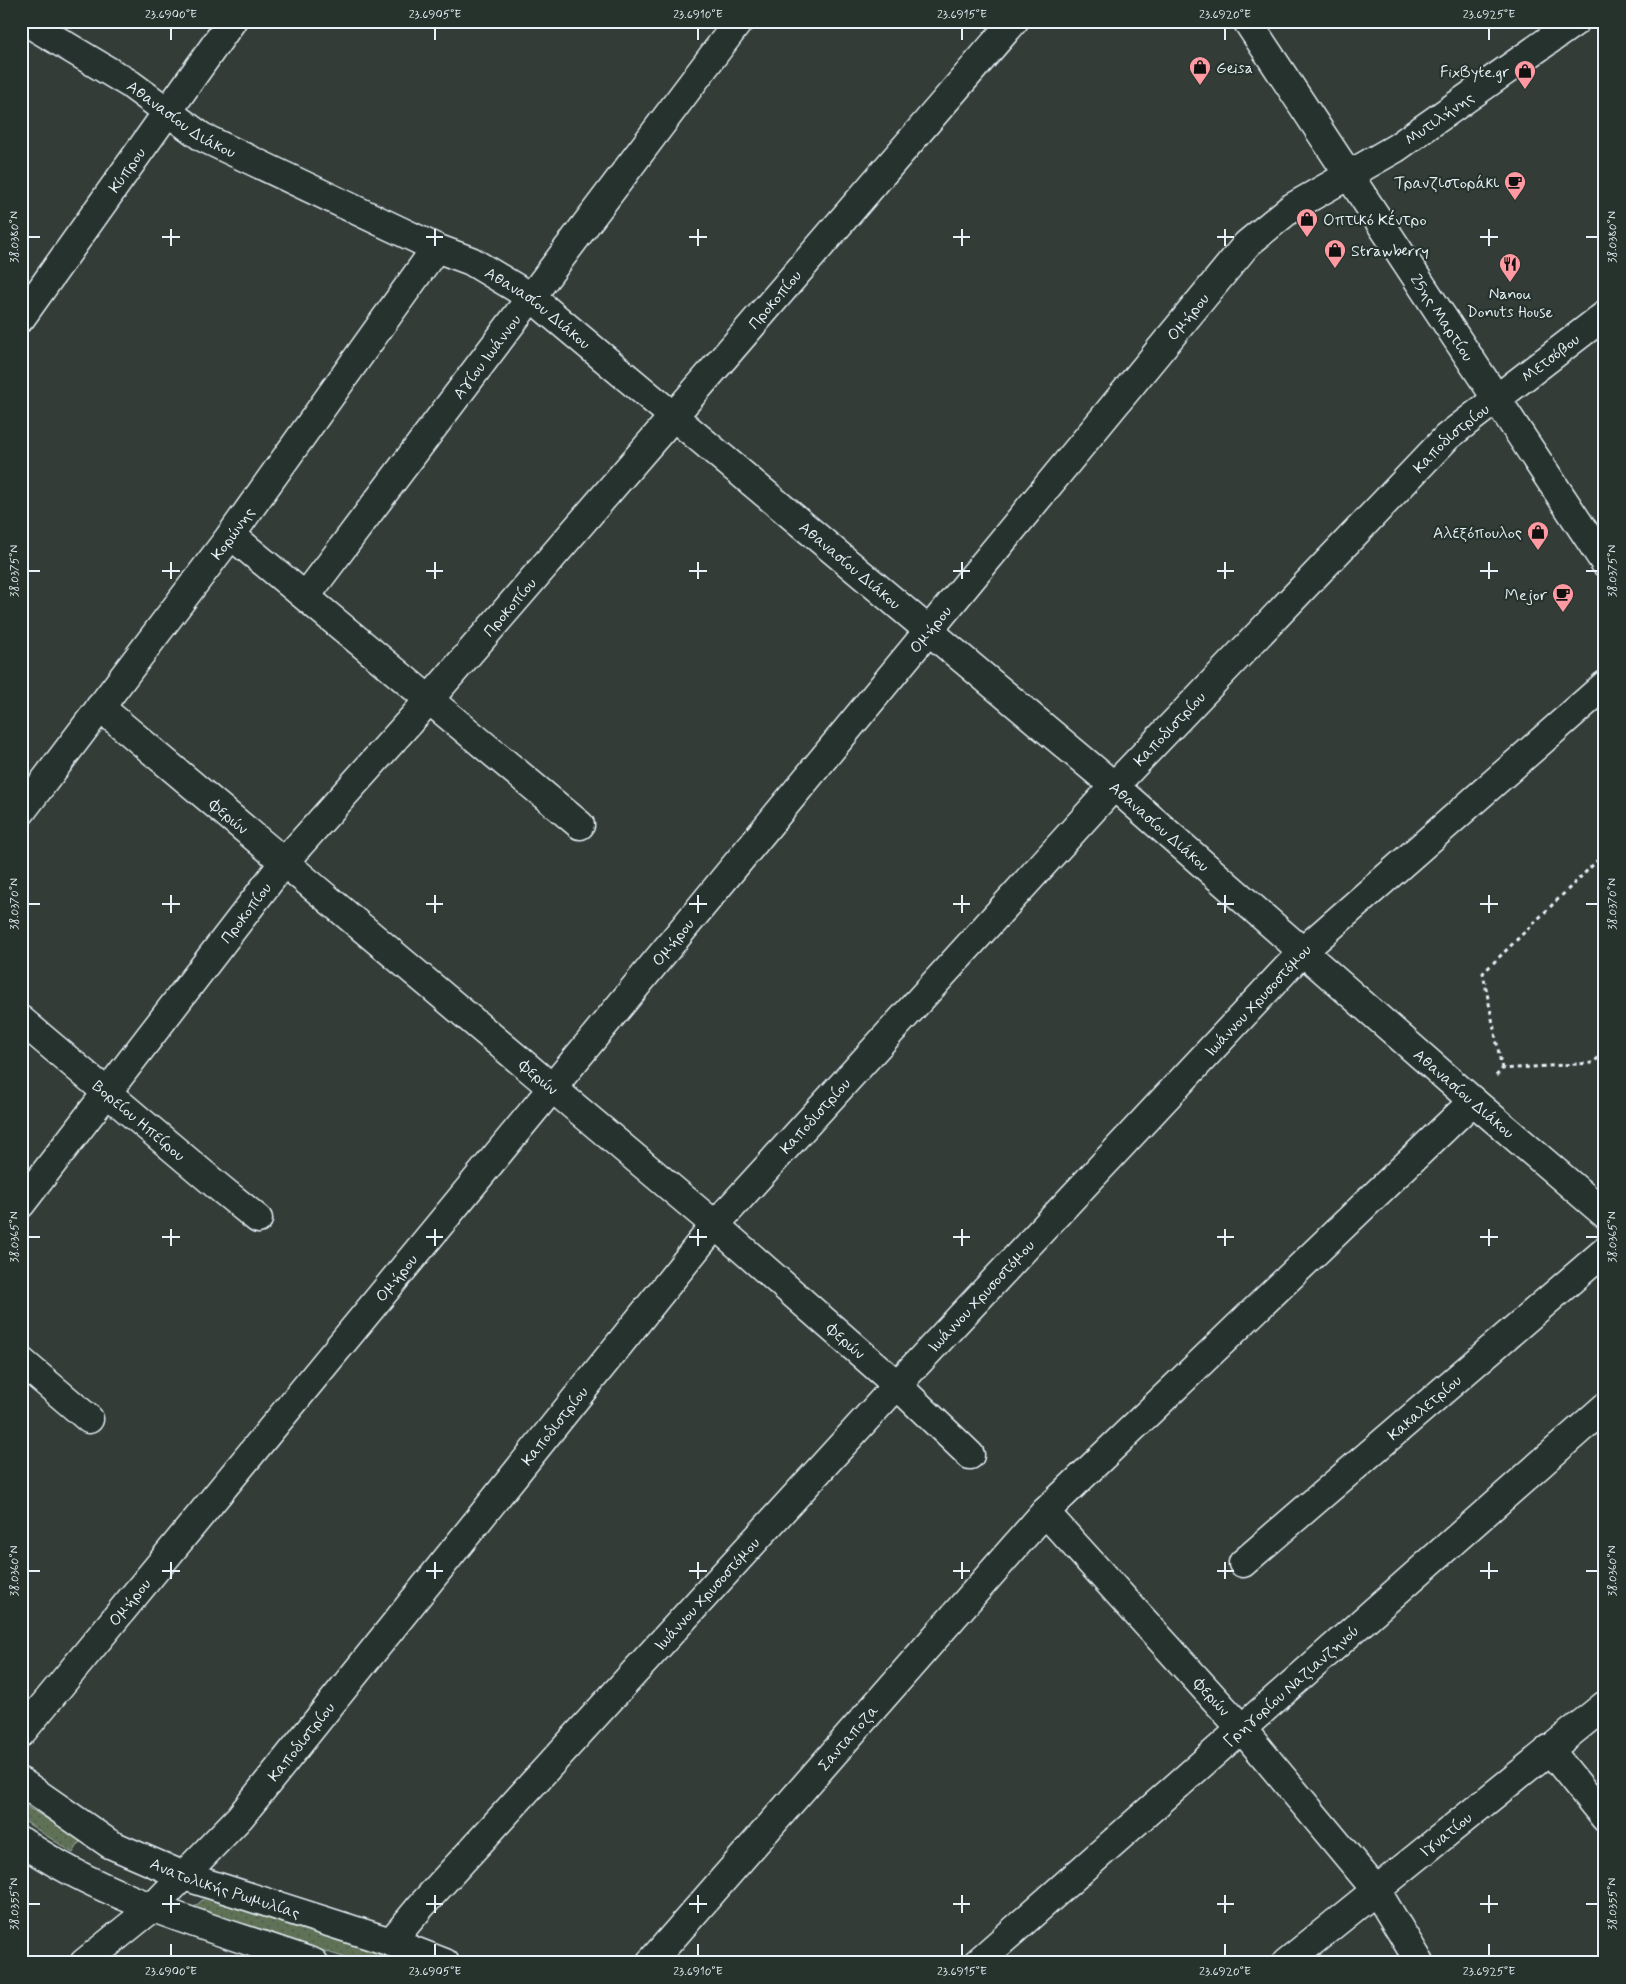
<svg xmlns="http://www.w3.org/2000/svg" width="1626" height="1984" font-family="Mynerve,sans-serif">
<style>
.grass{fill:url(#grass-dots);stroke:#a3b2a7}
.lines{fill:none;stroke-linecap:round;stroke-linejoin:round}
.minor-casing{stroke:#e8f1f8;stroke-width:31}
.major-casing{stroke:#e8f1f8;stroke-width:31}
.path{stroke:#e8f1f8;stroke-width:3;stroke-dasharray:4 4;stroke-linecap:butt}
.minor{stroke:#26332d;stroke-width:28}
.major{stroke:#26332d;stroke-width:28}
.ticks{fill:none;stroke:#e8f1f8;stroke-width:2}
.labels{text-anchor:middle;stroke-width:4.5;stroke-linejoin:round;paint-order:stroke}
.poi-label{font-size:16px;fill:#e8f1f8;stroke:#26332d;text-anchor:end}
.street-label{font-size:16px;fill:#e8f1f8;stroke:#26332d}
.neatline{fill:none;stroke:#e8f1f8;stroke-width:2}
.ticks-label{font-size:12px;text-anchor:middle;fill:#e8f1f8}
</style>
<defs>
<pattern id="grass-dots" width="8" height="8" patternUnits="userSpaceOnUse" patternTransform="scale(1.25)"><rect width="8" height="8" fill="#5e7256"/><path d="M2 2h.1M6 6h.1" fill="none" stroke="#515b4f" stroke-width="1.8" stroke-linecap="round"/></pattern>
</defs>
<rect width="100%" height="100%" fill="#343c38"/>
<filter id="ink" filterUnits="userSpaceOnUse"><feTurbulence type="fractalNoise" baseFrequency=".02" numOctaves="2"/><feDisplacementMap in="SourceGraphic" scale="10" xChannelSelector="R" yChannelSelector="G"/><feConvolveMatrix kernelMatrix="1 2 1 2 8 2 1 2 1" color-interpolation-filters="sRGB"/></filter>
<g filter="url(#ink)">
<path class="grass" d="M 21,1803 L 81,1840 L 73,1853 L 21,1819 Z
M 206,1897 L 411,1963 L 362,1963 L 192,1909 Z"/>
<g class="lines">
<g class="minor-casing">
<g id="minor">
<path id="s1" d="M 25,21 L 130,84 L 202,137 L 436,248 L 471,261 L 531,297 L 1114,786 L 1473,1101 L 1605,1214"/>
<path id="s2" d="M 21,318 L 232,21"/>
<path d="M 231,535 L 580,825"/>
<path id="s3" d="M 306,596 L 739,21"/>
<path id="s4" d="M 100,707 L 715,1225 L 897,1385 L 970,1455"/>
<path id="s5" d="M 21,812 L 231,535 L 436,248"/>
<path id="s6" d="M 21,1020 L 221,1189 L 258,1219"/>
<path id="s7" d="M 21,1204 L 285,861 L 428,701 L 1014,21"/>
<path d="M 21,1361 L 89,1419"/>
<path id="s8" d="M 1045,1512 L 1241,1728 L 1376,1890 L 1420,1963"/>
<path id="s9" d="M 1243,1563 L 1605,1251"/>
<path id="s10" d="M 21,1733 L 1247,244 L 1291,208 L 1396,148 L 1576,21"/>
<path d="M 1549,1749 L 1605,1818"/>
<path id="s11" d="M 391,1942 L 421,1906 L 897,1385 L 1303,951 L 1605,685"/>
<path id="s12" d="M 84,1963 L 152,1908 L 240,1817 L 715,1225 L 1114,786 L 1447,437 L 1605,315"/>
<path id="s13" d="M 650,1963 L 1045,1512 L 1473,1101"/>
<path id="s14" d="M 977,1963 L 1605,1407"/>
<path id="s15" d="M 1286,1963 L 1605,1705"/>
</g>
</g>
<g class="major-casing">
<g id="major">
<path id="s16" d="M 1247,21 L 1605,563"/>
<path id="s17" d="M 21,1782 L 110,1844 L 184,1876 L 391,1942 L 445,1963"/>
<path d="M 21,1841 C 109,1902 215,1928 314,1963"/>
</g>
</g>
<path class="path" d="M 1502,1069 L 1483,973 L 1605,853
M 1496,1076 L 1502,1069 L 1593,1063 L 1605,1051"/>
<use href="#minor" class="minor"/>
<use href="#major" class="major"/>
</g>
</g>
<path class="ticks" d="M 171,28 L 171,40M 435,28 L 435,40M 698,28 L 698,40M 962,28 L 962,40M 1225,28 L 1225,40M 1489,28 L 1489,40M 171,229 L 171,246M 435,229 L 435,246M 698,229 L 698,246M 962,229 L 962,246M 1225,229 L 1225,246M 1489,229 L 1489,246M 28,237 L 40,237M 162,237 L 180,237M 426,237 L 443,237M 689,237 L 707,237M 953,237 L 970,237M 1217,237 L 1234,237M 1480,237 L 1498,237M 1586,237 L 1598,237M 171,562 L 171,579M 435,562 L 435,579M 698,562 L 698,579M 962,562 L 962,579M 1225,562 L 1225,579M 1489,562 L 1489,579M 28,571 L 40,571M 162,571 L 180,571M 426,571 L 443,571M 689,571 L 707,571M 953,571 L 970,571M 1217,571 L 1234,571M 1480,571 L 1498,571M 1586,571 L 1598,571M 171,895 L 171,913M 435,895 L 435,913M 698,895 L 698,913M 962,895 L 962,913M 1225,895 L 1225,913M 1489,895 L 1489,913M 28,904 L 40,904M 162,904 L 180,904M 426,904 L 443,904M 689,904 L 707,904M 953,904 L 970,904M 1217,904 L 1234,904M 1480,904 L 1498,904M 1586,904 L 1598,904M 171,1229 L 171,1246M 435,1229 L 435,1246M 698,1229 L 698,1246M 962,1229 L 962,1246M 1225,1229 L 1225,1246M 1489,1229 L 1489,1246M 28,1237 L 40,1237M 162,1237 L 180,1237M 426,1237 L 443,1237M 689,1237 L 707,1237M 953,1237 L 970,1237M 1217,1237 L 1234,1237M 1480,1237 L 1498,1237M 1586,1237 L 1598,1237M 171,1562 L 171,1579M 435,1562 L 435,1579M 698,1562 L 698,1579M 962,1562 L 962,1579M 1225,1562 L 1225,1579M 1489,1562 L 1489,1579M 28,1571 L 40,1571M 162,1571 L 180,1571M 426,1571 L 443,1571M 689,1571 L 707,1571M 953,1571 L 970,1571M 1217,1571 L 1234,1571M 1480,1571 L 1498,1571M 1586,1571 L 1598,1571M 171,1895 L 171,1913M 435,1895 L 435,1913M 698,1895 L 698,1913M 962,1895 L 962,1913M 1225,1895 L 1225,1913M 1489,1895 L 1489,1913M 28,1904 L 40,1904M 162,1904 L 180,1904M 426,1904 L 443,1904M 689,1904 L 707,1904M 953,1904 L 970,1904M 1217,1904 L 1234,1904M 1480,1904 L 1498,1904M 1586,1904 L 1598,1904M 171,1944 L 171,1956M 435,1944 L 435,1956M 698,1944 L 698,1956M 962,1944 L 962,1956M 1225,1944 L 1225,1956M 1489,1944 L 1489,1956"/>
<defs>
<g id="shop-pin" transform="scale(1.125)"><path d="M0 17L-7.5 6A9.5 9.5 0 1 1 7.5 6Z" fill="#ff9aa2" stroke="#26332d"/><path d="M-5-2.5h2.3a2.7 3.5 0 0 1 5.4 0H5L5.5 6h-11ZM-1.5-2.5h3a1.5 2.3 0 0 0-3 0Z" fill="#111"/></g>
<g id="cafe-pin" transform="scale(1.125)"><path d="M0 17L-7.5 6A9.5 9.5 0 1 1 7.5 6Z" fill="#ff9aa2" stroke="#26332d"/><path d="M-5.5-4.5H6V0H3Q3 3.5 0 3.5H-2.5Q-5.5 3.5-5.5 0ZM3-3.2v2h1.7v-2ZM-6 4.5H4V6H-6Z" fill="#111"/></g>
<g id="restaurant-pin" transform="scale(1.125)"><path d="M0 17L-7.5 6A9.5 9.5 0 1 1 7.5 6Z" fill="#ff9aa2" stroke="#26332d"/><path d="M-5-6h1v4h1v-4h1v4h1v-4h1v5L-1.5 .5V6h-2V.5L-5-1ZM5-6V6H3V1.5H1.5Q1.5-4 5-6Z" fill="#111"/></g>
</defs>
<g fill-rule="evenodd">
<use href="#shop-pin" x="1200" y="67"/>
<use href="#shop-pin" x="1525" y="71"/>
<use href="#cafe-pin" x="1515" y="182"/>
<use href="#shop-pin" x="1307" y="219"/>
<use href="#shop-pin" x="1335" y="250"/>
<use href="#restaurant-pin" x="1510" y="264"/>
<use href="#shop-pin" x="1538" y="532"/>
<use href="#cafe-pin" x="1563" y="594"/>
</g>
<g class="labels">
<g class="poi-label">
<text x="1216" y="73" text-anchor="start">Geisa</text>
<text x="1509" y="77">FixByte.gr</text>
<text x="1499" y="188">Τρανζιστοράκι</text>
<text x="1323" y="225" text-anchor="start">Οπτικό Κέντρο</text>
<text x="1351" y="256" text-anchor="start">Strawberry</text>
<text x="1510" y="299" text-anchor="middle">Nanou<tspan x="1510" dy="18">Donuts House</tspan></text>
<text x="1522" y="538">Αλεξόπουλος</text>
<text x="1547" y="600">Mejor</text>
</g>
<g class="street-label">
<text dy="6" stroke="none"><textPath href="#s1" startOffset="185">Αθανασίου Διάκου</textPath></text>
<text dy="6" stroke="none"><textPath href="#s10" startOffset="2159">Μυτιλήνης</textPath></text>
<text dy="6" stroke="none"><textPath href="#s2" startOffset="182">Κύπρου</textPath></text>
<text dy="6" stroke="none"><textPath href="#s7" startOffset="1178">Προκοπίου</textPath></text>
<text dy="6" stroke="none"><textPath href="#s1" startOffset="590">Αθανασίου Διάκου</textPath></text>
<text dy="6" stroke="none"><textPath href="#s10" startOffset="1835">Ομήρου</textPath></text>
<text dy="6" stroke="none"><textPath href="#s16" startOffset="355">25ης Μαρτίου</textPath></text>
<text dy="6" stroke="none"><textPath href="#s3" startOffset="300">Αγίου Ιωάννου</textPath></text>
<text dy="6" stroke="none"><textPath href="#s12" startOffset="2179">Μετσόβου</textPath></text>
<text dy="6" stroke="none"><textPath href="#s12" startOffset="2051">Καποδιστρίου</textPath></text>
<text dy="6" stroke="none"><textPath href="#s5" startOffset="350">Κορώνης</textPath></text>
<text dy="6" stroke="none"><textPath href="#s1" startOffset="995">Αθανασίου Διάκου</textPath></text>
<text dy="6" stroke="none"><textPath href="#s7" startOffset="772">Προκοπίου</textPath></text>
<text dy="6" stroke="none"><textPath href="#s10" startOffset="1430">Ομήρου</textPath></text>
<text dy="6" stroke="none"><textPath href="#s12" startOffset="1646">Καποδιστρίου</textPath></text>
<text dy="6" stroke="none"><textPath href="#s4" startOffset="169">Φερών</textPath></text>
<text dy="6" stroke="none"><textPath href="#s1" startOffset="1400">Αθανασίου Διάκου</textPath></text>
<text dy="6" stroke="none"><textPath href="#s7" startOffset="368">Προκοπίου</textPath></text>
<text dy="6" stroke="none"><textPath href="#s10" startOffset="1025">Ομήρου</textPath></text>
<text dy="6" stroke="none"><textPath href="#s11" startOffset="1280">Ιωάννου Χρυσοστόμου</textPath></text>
<text dy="6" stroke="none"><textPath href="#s4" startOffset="574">Φερών</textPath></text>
<text dy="6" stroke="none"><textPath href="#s1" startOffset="1805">Αθανασίου Διάκου</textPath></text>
<text dy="6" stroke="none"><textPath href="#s12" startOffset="1121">Καποδιστρίου</textPath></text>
<text dy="6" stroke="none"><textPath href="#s6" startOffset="155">Βορείου Ηπείρου</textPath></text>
<text dy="6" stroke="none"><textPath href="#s10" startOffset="590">Ομήρου</textPath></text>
<text dy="6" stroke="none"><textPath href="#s11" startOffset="875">Ιωάννου Χρυσοστόμου</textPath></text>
<text dy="6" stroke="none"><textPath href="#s4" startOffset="979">Φερών</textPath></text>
<text dy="6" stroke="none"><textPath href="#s9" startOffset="239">Κακαλετρίου</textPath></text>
<text dy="6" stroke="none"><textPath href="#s12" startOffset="716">Καποδιστρίου</textPath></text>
<text dy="6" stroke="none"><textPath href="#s11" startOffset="470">Ιωάννου Χρυσοστόμου</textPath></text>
<text dy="6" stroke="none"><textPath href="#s10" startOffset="170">Ομήρου</textPath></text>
<text dy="6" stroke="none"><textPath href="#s14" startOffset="419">Γρηγορίου Ναζιανζηνού</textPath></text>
<text dy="6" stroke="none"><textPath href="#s8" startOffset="249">Φερών</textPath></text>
<text dy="6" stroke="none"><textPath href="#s13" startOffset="300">Σανταποζα</textPath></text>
<text dy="6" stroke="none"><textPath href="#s12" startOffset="311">Καποδιστρίου</textPath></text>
<text dy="6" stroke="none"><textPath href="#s15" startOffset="205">Ιγνατίου</textPath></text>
<text dy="6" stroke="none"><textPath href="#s17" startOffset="232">Ανατολικής Ρωμυλίας</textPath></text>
</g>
</g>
<rect width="1626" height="1984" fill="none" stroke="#26332d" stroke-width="55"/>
<rect x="28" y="28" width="1570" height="1928" class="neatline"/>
<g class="ticks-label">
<text x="171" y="18">23.6900°E</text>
<text x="435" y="18">23.6905°E</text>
<text x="698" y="18">23.6910°E</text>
<text x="962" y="18">23.6915°E</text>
<text x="1225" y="18">23.6920°E</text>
<text x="1489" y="18">23.6925°E</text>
<text transform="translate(14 237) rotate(-90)" y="4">38.0380°N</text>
<text transform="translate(1612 237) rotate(-90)" y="4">38.0380°N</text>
<text transform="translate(14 571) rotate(-90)" y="4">38.0375°N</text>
<text transform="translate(1612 571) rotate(-90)" y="4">38.0375°N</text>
<text transform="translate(14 904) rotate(-90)" y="4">38.0370°N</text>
<text transform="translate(1612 904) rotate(-90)" y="4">38.0370°N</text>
<text transform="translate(14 1237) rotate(-90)" y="4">38.0365°N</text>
<text transform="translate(1612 1237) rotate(-90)" y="4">38.0365°N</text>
<text transform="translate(14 1571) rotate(-90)" y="4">38.0360°N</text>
<text transform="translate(1612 1571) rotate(-90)" y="4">38.0360°N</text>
<text transform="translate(14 1904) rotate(-90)" y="4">38.0355°N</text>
<text transform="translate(1612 1904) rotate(-90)" y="4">38.0355°N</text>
<text x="171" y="1975">23.6900°E</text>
<text x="435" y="1975">23.6905°E</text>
<text x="698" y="1975">23.6910°E</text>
<text x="962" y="1975">23.6915°E</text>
<text x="1225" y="1975">23.6920°E</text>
<text x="1489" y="1975">23.6925°E</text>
</g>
</svg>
